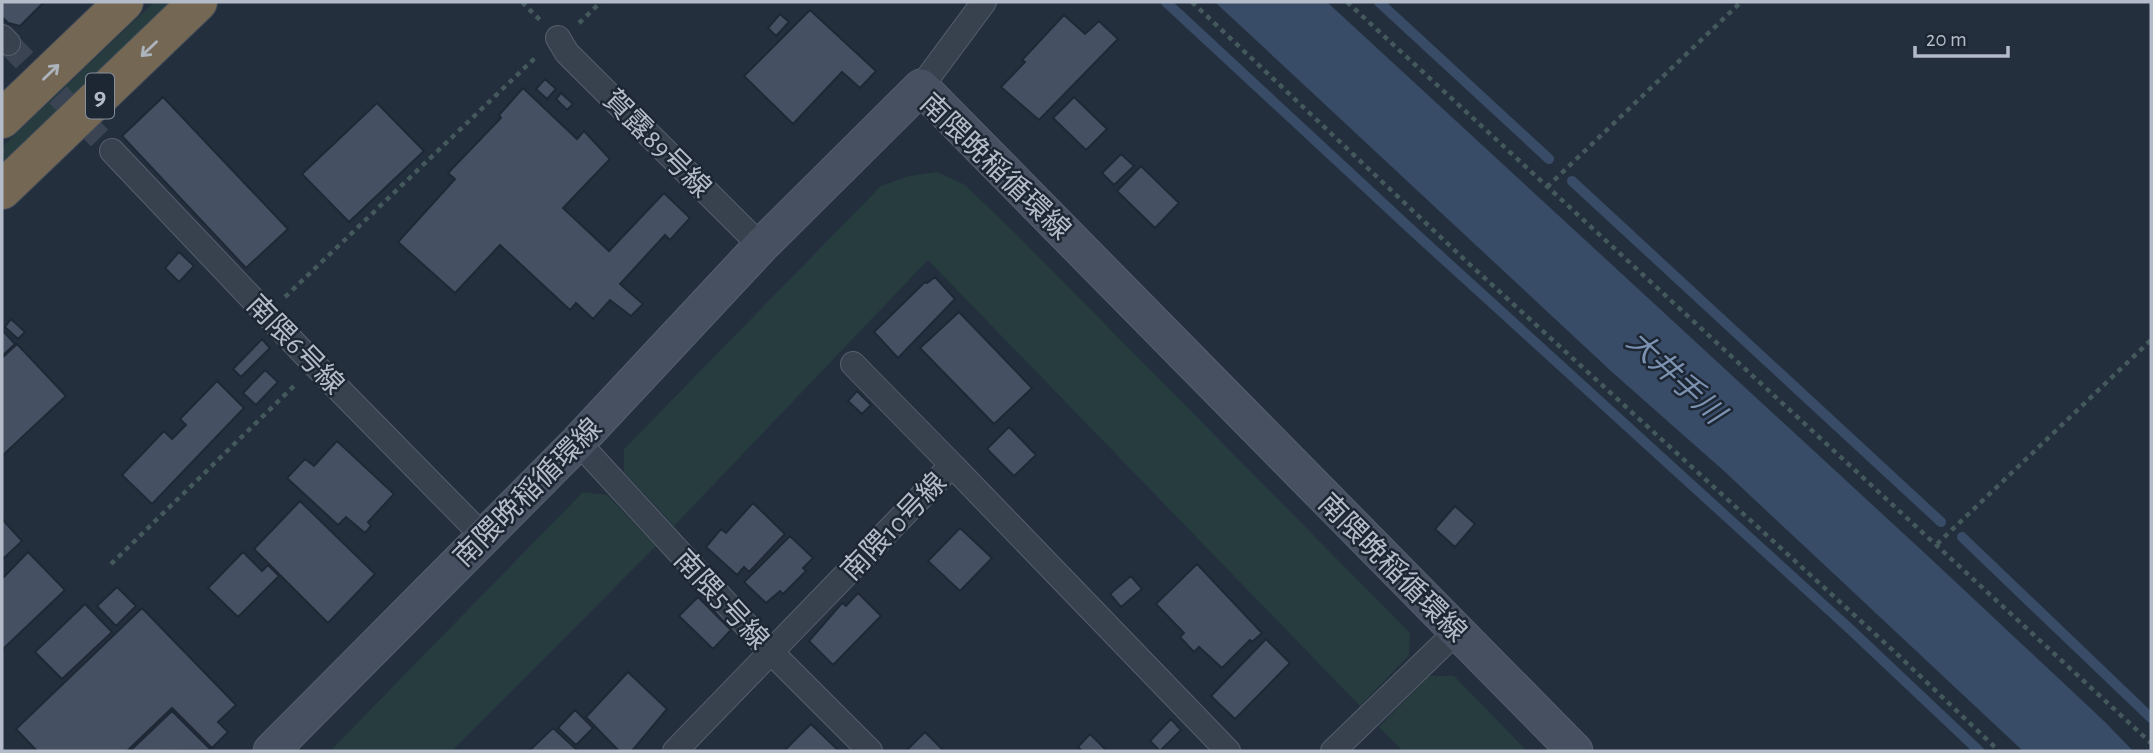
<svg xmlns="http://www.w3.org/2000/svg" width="2153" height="753" font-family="'Alegreya Sans','Noto Sans JP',sans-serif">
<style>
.green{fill:#263c3f}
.water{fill:#394c67}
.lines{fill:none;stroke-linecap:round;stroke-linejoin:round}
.stream{stroke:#394c67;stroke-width:10}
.building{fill:#455162;stroke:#1f2835;stroke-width:2}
.street-tunnel{stroke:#3a4453;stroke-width:24;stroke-dasharray:24 12;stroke-linecap:butt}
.street-casing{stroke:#565f6c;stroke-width:26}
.secondary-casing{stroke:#565f6c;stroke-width:37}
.highway-casing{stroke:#434c59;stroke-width:40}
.path{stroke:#44595c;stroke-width:4.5;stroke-dasharray:5 5;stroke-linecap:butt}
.street{stroke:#38414e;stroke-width:24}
.secondary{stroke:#465061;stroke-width:35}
.highway{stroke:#746855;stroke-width:38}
.oneway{stroke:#aeb4bd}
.labels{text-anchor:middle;stroke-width:5;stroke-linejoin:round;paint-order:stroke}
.shield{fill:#1d2633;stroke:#878f9c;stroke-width:2}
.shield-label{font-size:26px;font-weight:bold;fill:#b4bcc9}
.street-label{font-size:28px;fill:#b4bcc9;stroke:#1d2633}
.water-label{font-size:30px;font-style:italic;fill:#7c92b1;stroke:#1d2633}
</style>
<rect width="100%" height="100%" fill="#242f3e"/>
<path class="green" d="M 154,2 L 172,2 L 2,164 L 2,147 Z
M 937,172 L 965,185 L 1015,233 L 1410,633 L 1409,655 L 1360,706 L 928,260 L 674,526 L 624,472 L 624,449 L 881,186 L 909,176 Z
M 583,492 L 607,495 L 656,546 L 452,751 L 330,751 Z
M 1429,676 L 1454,676 L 1527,751 L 1403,751 L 1379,727 Z"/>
<path class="water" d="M 1215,2 L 1327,2 L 1930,558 L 2105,722 L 2133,751 L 2023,751 L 1724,471 L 1612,372 Z"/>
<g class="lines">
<path class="stream" d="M 1166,2 L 1415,233 L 1851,630 L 1979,751
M 1379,2 L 1549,159
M 1572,181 L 1941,522
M 1962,537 L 2151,718"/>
</g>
<path class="building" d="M 2,2 L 44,2 L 20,26 L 8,23 L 2,17 Z
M 810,10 L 876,71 L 860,88 L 842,72 L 793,124 L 744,76 Z
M 780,14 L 789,22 L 776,36 L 768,28 Z
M 1064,15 L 1085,34 L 1099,21 L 1118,39 L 1039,120 L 1001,87 L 1025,62 L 1022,60 Z
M 545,79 L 556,89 L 547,99 L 536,89 Z
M 523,88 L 577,139 L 584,131 L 610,159 L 563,208 L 609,251 L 664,193 L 690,218 L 670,240 L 665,235 L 620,284 L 643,304 L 631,316 L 610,300 L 593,319 L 576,303 L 570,310 L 500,245 L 455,293 L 398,242 L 455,179 L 448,173 L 501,118 L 499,115 Z
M 561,93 L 573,104 L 567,110 L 556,99 Z
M 163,97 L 288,229 L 246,268 L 122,136 Z
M 1074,97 L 1107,129 L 1086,150 L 1053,118 Z
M 377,103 L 424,151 L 349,222 L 302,174 Z
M 1121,154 L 1134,166 L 1114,185 L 1102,173 Z
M 1141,166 L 1179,203 L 1155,228 L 1117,191 Z
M 179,252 L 194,266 L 179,282 L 165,268 Z
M 935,277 L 955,299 L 898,358 L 874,332 L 925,282 L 927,283 Z
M 959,312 L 1032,388 L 994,424 L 920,348 Z
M 11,319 L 25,332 L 18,339 L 5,327 Z
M 3,331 L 15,344 L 2,356 L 2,332 Z
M 262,339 L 270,348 L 241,377 L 233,369 Z
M 17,344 L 66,396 L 2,456 L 2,358 Z
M 265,370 L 278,382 L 256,405 L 243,393 Z
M 217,381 L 244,408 L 152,504 L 122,475 L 164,431 L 172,439 L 186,425 L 180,419 Z
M 857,391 L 871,405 L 862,414 L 848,401 Z
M 1009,427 L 1036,455 L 1014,476 L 987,449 Z
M 337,441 L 394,494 L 368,522 L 371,526 L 365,533 L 346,517 L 338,525 L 287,478 L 305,459 L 314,466 Z
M 300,501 L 375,574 L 328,623 L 254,549 Z
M 753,503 L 785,534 L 749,572 L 744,567 L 737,575 L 706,547 L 721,529 L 726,533 Z
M 1455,506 L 1475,524 L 1455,547 L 1435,529 Z
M 2,519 L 22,541 L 4,558 L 2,556 Z
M 960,528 L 992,558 L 960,591 L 928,561 Z
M 790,536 L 813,558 L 803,568 L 806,571 L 783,594 L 780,591 L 766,603 L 744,582 Z
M 28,552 L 65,590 L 2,650 L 2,574 L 4,577 Z
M 243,552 L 262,571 L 268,565 L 279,576 L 238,617 L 208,588 Z
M 1197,564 L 1262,633 L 1252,642 L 1250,640 L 1222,668 L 1199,647 L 1194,652 L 1180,637 L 1184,633 L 1156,604 Z
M 1131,576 L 1142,589 L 1121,607 L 1110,594 Z
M 117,587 L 136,606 L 116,626 L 97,606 Z
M 858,593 L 881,616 L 833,665 L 809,641 L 842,603 L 846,606 Z
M 698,597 L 731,630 L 713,649 L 679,616 Z
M 85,604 L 112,632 L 62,679 L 35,652 Z
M 142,608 L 236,705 L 218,722 L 228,732 L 212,748 L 172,708 L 127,751 L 37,751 L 16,729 Z
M 1266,639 L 1290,663 L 1235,719 L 1211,696 Z
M 628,672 L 667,709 L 632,751 L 619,751 L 586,717 Z
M 575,710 L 593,728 L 576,745 L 558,728 Z
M 172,711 L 211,750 L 130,751 Z
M 1171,719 L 1181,730 L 1160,751 L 1150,741 Z
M 811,724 L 839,751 L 784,751 Z
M 553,728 L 578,751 L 529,751 Z
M 925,732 L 944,751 L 906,751 Z
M 1090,734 L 1107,751 L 1082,751 L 1078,747 Z"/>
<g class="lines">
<path class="street-tunnel" d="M 8,43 L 112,151"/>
<g class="street-casing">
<path id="street" d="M 2,37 L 8,43
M 558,38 L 567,53 L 761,246
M 921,87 L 984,2
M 112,151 L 315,365 L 483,536
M 853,364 L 952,465
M 578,442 L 771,652 L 870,751
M 675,751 L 952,465 L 1228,751
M 1333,751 L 1457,631"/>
</g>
<g class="secondary-casing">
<path id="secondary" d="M 271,751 L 578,442 L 761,246 L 921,87 L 1575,751"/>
</g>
<g class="highway-casing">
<path id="highway" d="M 2,119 L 124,2
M 2,190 L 198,2"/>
</g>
<path class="path" d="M 522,2 L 540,20
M 1192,2 L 1466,261 L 1897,654 L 1999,751
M 1347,2 L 2151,743
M 579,23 L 601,2
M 1547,187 L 1741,2
M 285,297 L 537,56
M 1937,544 L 2151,340
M 111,564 L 296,384"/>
<use href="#street" class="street"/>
<use href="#secondary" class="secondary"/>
<use href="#highway" class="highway"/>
</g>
<defs><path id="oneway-shaft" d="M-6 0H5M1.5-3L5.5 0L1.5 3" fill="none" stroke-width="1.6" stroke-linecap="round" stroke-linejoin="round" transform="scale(1.75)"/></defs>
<g class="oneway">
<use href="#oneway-shaft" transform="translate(149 49) rotate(136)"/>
<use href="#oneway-shaft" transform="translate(51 72) rotate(-44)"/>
</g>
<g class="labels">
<rect class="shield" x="86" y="73.5" width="28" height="45" rx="5"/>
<g class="shield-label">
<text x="100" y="105">9</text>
</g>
<g class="street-label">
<text transform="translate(658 143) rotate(45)" y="10">賀露89号線</text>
<text transform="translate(996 166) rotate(44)" y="10">南隈晩稲循環線</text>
<text transform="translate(296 344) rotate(46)" y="10">南隈6号線</text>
<text transform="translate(527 492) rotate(-45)" y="10">南隈晩稲循環線</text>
<text transform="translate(893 526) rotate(-46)" y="10">南隈10号線</text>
<text transform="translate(1393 567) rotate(45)" y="10">南隈晩稲循環線</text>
<text transform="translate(722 599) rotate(47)" y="10">南隈5号線</text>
</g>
<g class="water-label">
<text transform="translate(1676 377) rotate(43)" y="10">大井手川</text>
</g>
</g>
<rect width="2153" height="753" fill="none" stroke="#b4bcc9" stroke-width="7"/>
<path d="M1915 46v10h93v-10" fill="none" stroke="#b4bcc9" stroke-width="3.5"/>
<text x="1926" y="46" font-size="21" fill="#b4bcc9" stroke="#1d2633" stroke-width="5" paint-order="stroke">20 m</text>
</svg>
